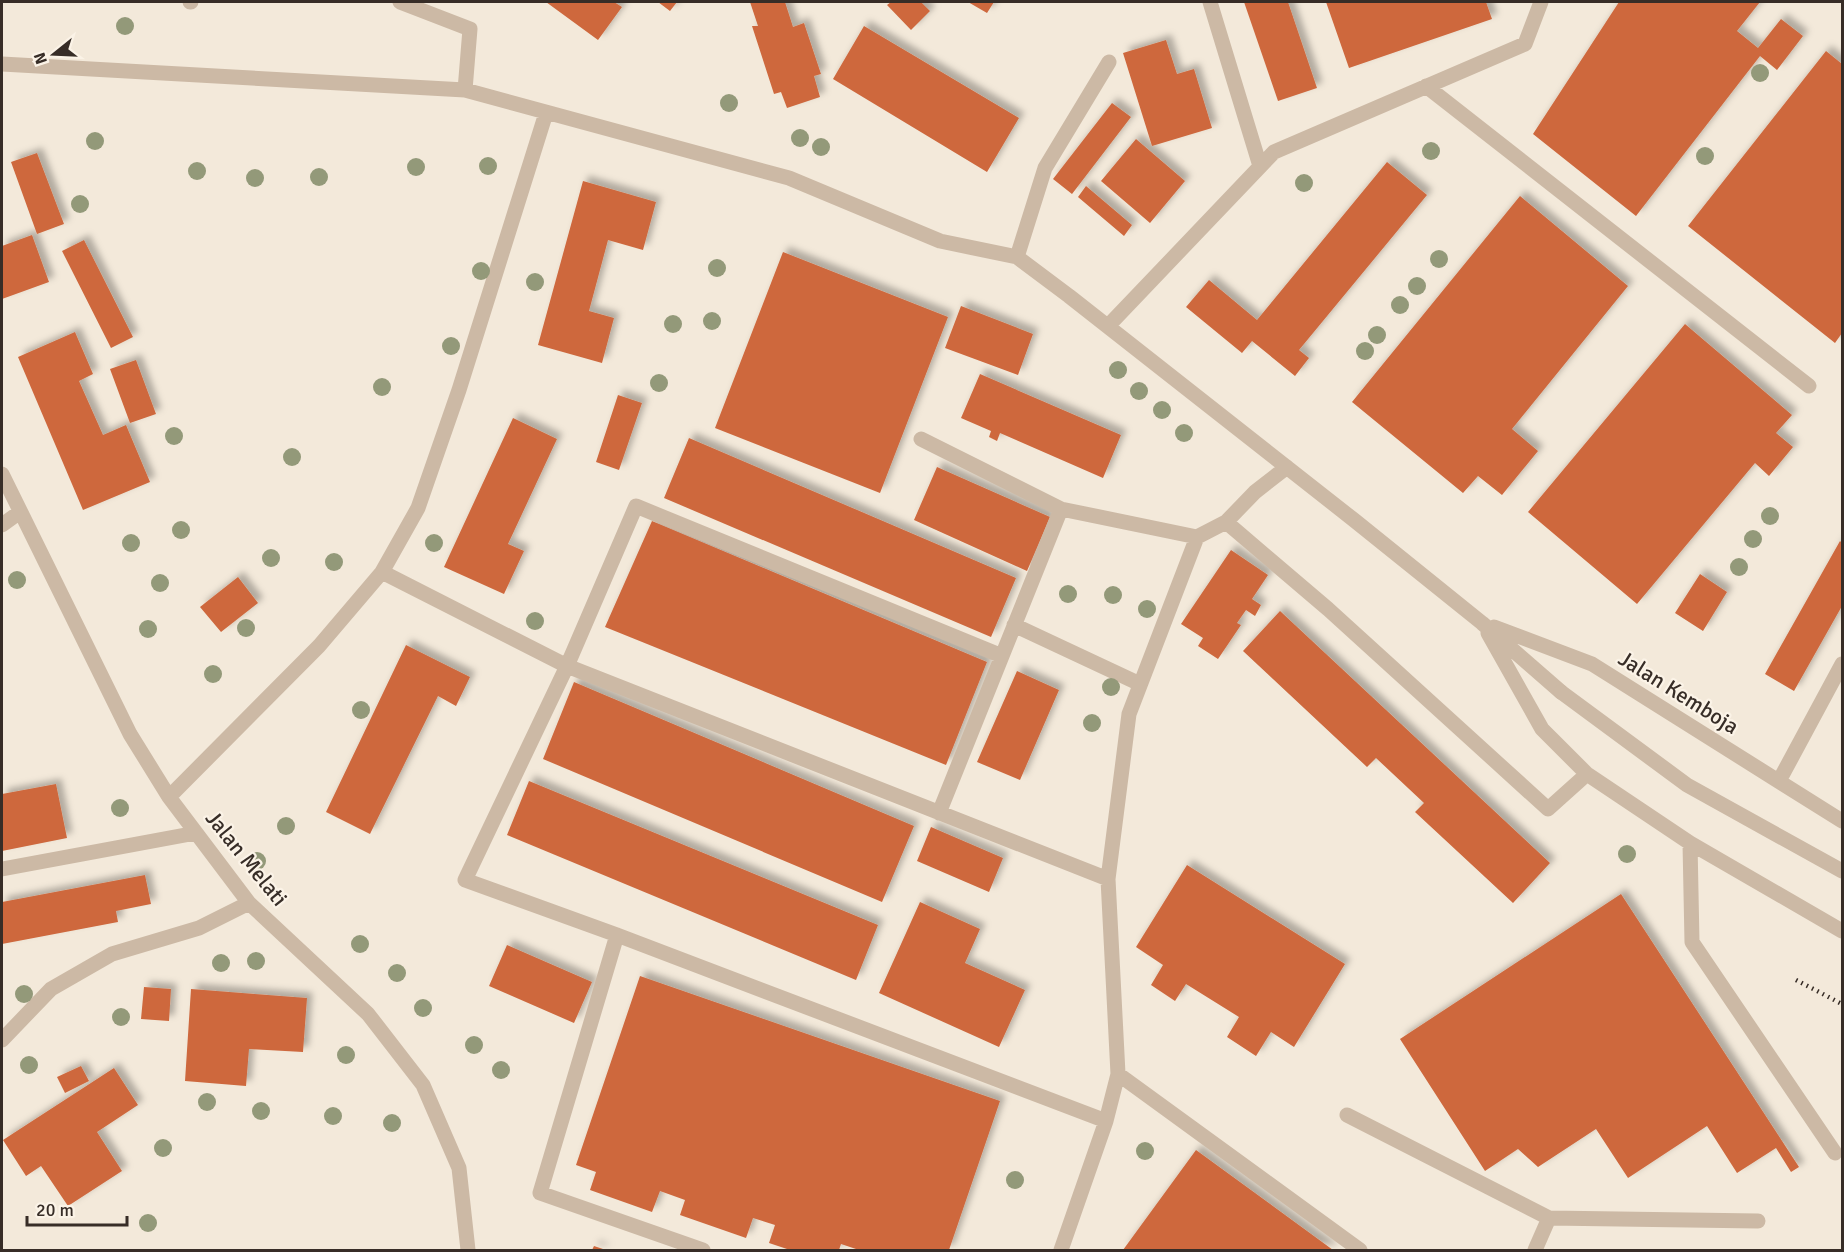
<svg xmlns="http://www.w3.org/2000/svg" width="1844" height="1252" font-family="Signika,sans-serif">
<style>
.building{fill:#ce683d;filter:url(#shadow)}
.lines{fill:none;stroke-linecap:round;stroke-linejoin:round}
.service{stroke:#ccb9a5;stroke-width:15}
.minor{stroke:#ccb9a5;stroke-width:15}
.rail{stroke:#372d27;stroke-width:4.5;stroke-dasharray:1.5 4.5;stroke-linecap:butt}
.tree{fill:#939979}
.labels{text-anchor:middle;stroke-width:4.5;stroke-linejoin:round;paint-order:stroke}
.street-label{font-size:22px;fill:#372d27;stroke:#fbf3e7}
</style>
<defs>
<filter id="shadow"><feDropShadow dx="5.5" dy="-5.5" stdDeviation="3" flood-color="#0004"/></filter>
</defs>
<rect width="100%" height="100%" fill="#f3e9da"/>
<path class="building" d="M 546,2 L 614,2 L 622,7 L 598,40 Z
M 658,2 L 677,2 L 670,11 Z
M 750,2 L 785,2 L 793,27 L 804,23 L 821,74 L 814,76 L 820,97 L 787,108 L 781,92 L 774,94 L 752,26 L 758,26 Z
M 891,2 L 921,2 L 930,11 L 911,30 L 887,5 Z
M 968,2 L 994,2 L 987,13 Z
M 1244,2 L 1288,2 L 1317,88 L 1278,101 Z
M 1326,2 L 1486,2 L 1492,19 L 1349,68 Z
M 1619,2 L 1760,2 L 1737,31 L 1758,48 L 1781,19 L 1803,36 L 1777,70 L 1760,56 L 1636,216 L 1533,134 Z
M 864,26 L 1019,118 L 987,172 L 833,79 Z
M 1166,40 L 1177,74 L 1194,69 L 1212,128 L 1152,146 L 1123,53 Z
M 1826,51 L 1842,64 L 1842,333 L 1835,343 L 1688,226 Z
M 1112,103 L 1131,117 L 1072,194 L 1053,179 Z
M 1136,139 L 1185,181 L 1150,223 L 1101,181 Z
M 37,153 L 64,224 L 37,234 L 11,162 Z
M 1387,162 L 1427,195 L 1299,350 L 1309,358 L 1295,376 L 1252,341 L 1242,353 L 1186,307 L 1209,280 L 1257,320 Z
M 583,181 L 656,202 L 643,250 L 608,240 L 589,311 L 614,318 L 602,363 L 538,345 Z
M 1086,186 L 1132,225 L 1124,236 L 1078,197 Z
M 1520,196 L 1628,286 L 1512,429 L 1538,451 L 1502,495 L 1478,476 L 1463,493 L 1352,402 Z
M 32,235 L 49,282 L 2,299 L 2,246 Z
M 84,240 L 133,337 L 111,348 L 62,251 Z
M 783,252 L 948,317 L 880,493 L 715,428 Z
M 961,306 L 1033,334 L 1018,375 L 945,348 Z
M 1685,324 L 1792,415 L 1776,433 L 1793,447 L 1769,476 L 1755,463 L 1637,604 L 1528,512 Z
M 75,332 L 93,374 L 79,381 L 103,435 L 126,425 L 150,482 L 83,510 L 18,357 Z
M 136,360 L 156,414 L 130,423 L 110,369 Z
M 980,374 L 1121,435 L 1103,478 L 1000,433 L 997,441 L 989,437 L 991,431 L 961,418 Z
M 618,395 L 642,403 L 619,470 L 596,462 Z
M 513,418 L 557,439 L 508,544 L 524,551 L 504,594 L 444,567 Z
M 689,438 L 1016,578 L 991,637 L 664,498 Z
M 937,467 L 1050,517 L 1027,571 L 914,520 Z
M 652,521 L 987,662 L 946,765 L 605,627 Z
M 1840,541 L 1842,543 L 1842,606 L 1794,691 L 1765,674 Z
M 1231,550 L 1268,575 L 1252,599 L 1261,605 L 1255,616 L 1246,610 L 1237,623 L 1241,625 L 1218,659 L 1198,646 L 1203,638 L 1181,624 Z
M 1700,574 L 1727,592 L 1703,631 L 1675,613 Z
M 238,577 L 258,603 L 221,632 L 200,607 Z
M 1280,611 L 1550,863 L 1513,903 L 1415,812 L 1424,803 L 1376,758 L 1367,767 L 1243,651 Z
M 406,645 L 470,677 L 456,706 L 438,696 L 370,834 L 326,812 Z
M 1017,671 L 1059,690 L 1020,780 L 977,762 Z
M 574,682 L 914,826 L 882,902 L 543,759 Z
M 529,781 L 878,925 L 856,980 L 507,835 Z
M 56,784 L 67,838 L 2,851 L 2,794 Z
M 931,827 L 1003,858 L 989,892 L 917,861 Z
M 1187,865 L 1345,964 L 1294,1047 L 1271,1032 L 1256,1056 L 1227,1037 L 1239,1017 L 1186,984 L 1175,1001 L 1151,985 L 1163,965 L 1136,947 Z
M 145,875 L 151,904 L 116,911 L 118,922 L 2,944 L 2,902 Z
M 1621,894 L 1799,1167 L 1791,1172 L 1776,1148 L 1737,1173 L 1707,1126 L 1628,1178 L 1596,1129 L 1538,1167 L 1518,1149 L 1485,1171 L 1400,1039 Z
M 920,902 L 980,929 L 965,963 L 1025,990 L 999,1047 L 879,993 Z
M 507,945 L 592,982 L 574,1023 L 489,986 Z
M 640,976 L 1000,1101 L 949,1250 L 859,1250 L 841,1244 L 839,1250 L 790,1250 L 769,1243 L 775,1225 L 753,1218 L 746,1238 L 680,1215 L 685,1200 L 660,1191 L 652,1212 L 590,1190 L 596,1172 L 576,1165 Z
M 144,987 L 171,989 L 169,1021 L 141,1019 Z
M 191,989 L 307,998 L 303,1052 L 249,1049 L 246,1086 L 185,1081 Z
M 81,1066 L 89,1081 L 65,1093 L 57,1077 Z
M 114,1068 L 138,1105 L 97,1132 L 122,1171 L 68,1206 L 41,1166 L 26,1176 L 3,1140 Z
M 1196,1150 L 1333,1250 L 1123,1250 Z
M 594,1246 L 606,1250 L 592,1250 Z"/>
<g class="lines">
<path class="service" d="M 190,2 L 191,2
M 400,2 L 470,29 L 465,90
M 1210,2 L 1260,166
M 2,64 L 465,90 L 789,178 L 940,241 L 1017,257 L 1069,296 L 1354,520 L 1482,623 L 1561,692
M 1426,86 L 1809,386
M 1017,257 L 1045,168 L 1109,62
M 1108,326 L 1274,152 L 1525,44 L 1541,2
M 921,439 L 1061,509
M 2,474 L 130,734 L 169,797 L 249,903 L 368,1014 L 423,1085 L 459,1168 L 468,1250
M 1226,522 L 1328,609 L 1548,809 L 1587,774
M 2,525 L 20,512
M 382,572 L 567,666 L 1108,879
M 1014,625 L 1140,684
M 1494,627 L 1592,664 L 1842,821
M 1488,633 L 1542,729 L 1587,774 L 1690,843 L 1842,931
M 1002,656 L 636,506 L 567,666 L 465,880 L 617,935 L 1106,1121
M 1779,781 L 1842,664
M 169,797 L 319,646 L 382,572 L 418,508 L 459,390 L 546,113
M 939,813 L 1061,509 L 1197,537
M 1690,843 L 1692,942 L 1835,1153
M 2,869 L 196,833
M 617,935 L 540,1193 L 703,1250
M 2,1040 L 51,989 L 112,954 L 199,928 L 249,903
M 1118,1074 L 1360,1250
M 1347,1115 L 1549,1218
M 1061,1250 L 1106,1121 L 1118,1074 L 1108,879 L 1129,714 L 1197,537 L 1226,522 L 1255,492 L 1287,467
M 1535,1250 L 1549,1218 L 1758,1221"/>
<path class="minor" d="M 1561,692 L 1687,785 L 1842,871"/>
<path class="rail" d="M 1796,980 L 1842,1004"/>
</g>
<g class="tree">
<circle cx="125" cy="26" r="9"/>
<circle cx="1760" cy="73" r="9"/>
<circle cx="729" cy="103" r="9"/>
<circle cx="800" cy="138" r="9"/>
<circle cx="95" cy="141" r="9"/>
<circle cx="821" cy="147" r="9"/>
<circle cx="1431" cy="151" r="9"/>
<circle cx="1705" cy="156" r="9"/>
<circle cx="488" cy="166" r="9"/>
<circle cx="416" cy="167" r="9"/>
<circle cx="197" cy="171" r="9"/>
<circle cx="319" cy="177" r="9"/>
<circle cx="255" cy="178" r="9"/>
<circle cx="1304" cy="183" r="9"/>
<circle cx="80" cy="204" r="9"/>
<circle cx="1439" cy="259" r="9"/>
<circle cx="717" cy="268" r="9"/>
<circle cx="481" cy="271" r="9"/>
<circle cx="535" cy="282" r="9"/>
<circle cx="1417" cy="286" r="9"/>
<circle cx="1400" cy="305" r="9"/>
<circle cx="712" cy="321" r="9"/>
<circle cx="673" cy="324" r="9"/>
<circle cx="1377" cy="335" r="9"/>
<circle cx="451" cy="346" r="9"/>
<circle cx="1365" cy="351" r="9"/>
<circle cx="1118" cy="370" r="9"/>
<circle cx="659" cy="383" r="9"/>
<circle cx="382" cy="387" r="9"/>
<circle cx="1139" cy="391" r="9"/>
<circle cx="1162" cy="410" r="9"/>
<circle cx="1184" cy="433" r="9"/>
<circle cx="174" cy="436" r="9"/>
<circle cx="292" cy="457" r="9"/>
<circle cx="1770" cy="516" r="9"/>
<circle cx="181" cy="530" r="9"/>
<circle cx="1753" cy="539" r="9"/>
<circle cx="131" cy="543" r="9"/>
<circle cx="434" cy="543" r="9"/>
<circle cx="271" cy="558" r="9"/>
<circle cx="334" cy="562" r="9"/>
<circle cx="1739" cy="567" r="9"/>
<circle cx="17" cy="580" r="9"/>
<circle cx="160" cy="583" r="9"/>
<circle cx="1068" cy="594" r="9"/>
<circle cx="1113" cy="595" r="9"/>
<circle cx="1147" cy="609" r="9"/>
<circle cx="535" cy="621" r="9"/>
<circle cx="246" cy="628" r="9"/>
<circle cx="148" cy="629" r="9"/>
<circle cx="213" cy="674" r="9"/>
<circle cx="1111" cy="687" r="9"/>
<circle cx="361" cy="710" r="9"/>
<circle cx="1092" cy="723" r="9"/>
<circle cx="120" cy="808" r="9"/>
<circle cx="286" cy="826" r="9"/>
<circle cx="1627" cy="854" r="9"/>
<circle cx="257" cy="861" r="9"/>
<circle cx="360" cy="944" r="9"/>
<circle cx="256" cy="961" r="9"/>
<circle cx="221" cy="963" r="9"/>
<circle cx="397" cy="973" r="9"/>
<circle cx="24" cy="994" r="9"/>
<circle cx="423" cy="1008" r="9"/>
<circle cx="121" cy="1017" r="9"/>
<circle cx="474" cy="1045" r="9"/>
<circle cx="346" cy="1055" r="9"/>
<circle cx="29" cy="1065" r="9"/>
<circle cx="501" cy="1070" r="9"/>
<circle cx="207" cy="1102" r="9"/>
<circle cx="261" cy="1111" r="9"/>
<circle cx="333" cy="1116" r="9"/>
<circle cx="392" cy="1123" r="9"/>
<circle cx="163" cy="1148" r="9"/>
<circle cx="1145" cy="1151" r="9"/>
<circle cx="1015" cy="1180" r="9"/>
<circle cx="148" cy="1223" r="9"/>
</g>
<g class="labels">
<g class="street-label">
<text transform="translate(1679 692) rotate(32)" y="8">Jalan Kemboja</text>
<text transform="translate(247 858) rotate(51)" y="8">Jalan Melati</text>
</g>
</g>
<rect width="1844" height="1252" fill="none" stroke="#372d27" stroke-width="6"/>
<g transform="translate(54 54) rotate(252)" stroke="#fbf3e7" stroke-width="4.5" paint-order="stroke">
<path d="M0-4.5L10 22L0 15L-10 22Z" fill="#372d27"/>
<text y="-9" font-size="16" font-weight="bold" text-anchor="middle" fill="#372d27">N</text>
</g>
<path d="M27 1216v9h100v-9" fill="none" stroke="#372d27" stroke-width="3"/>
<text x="36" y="1216" font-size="18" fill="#372d27" stroke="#fbf3e7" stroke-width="4.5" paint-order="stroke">20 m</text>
</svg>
